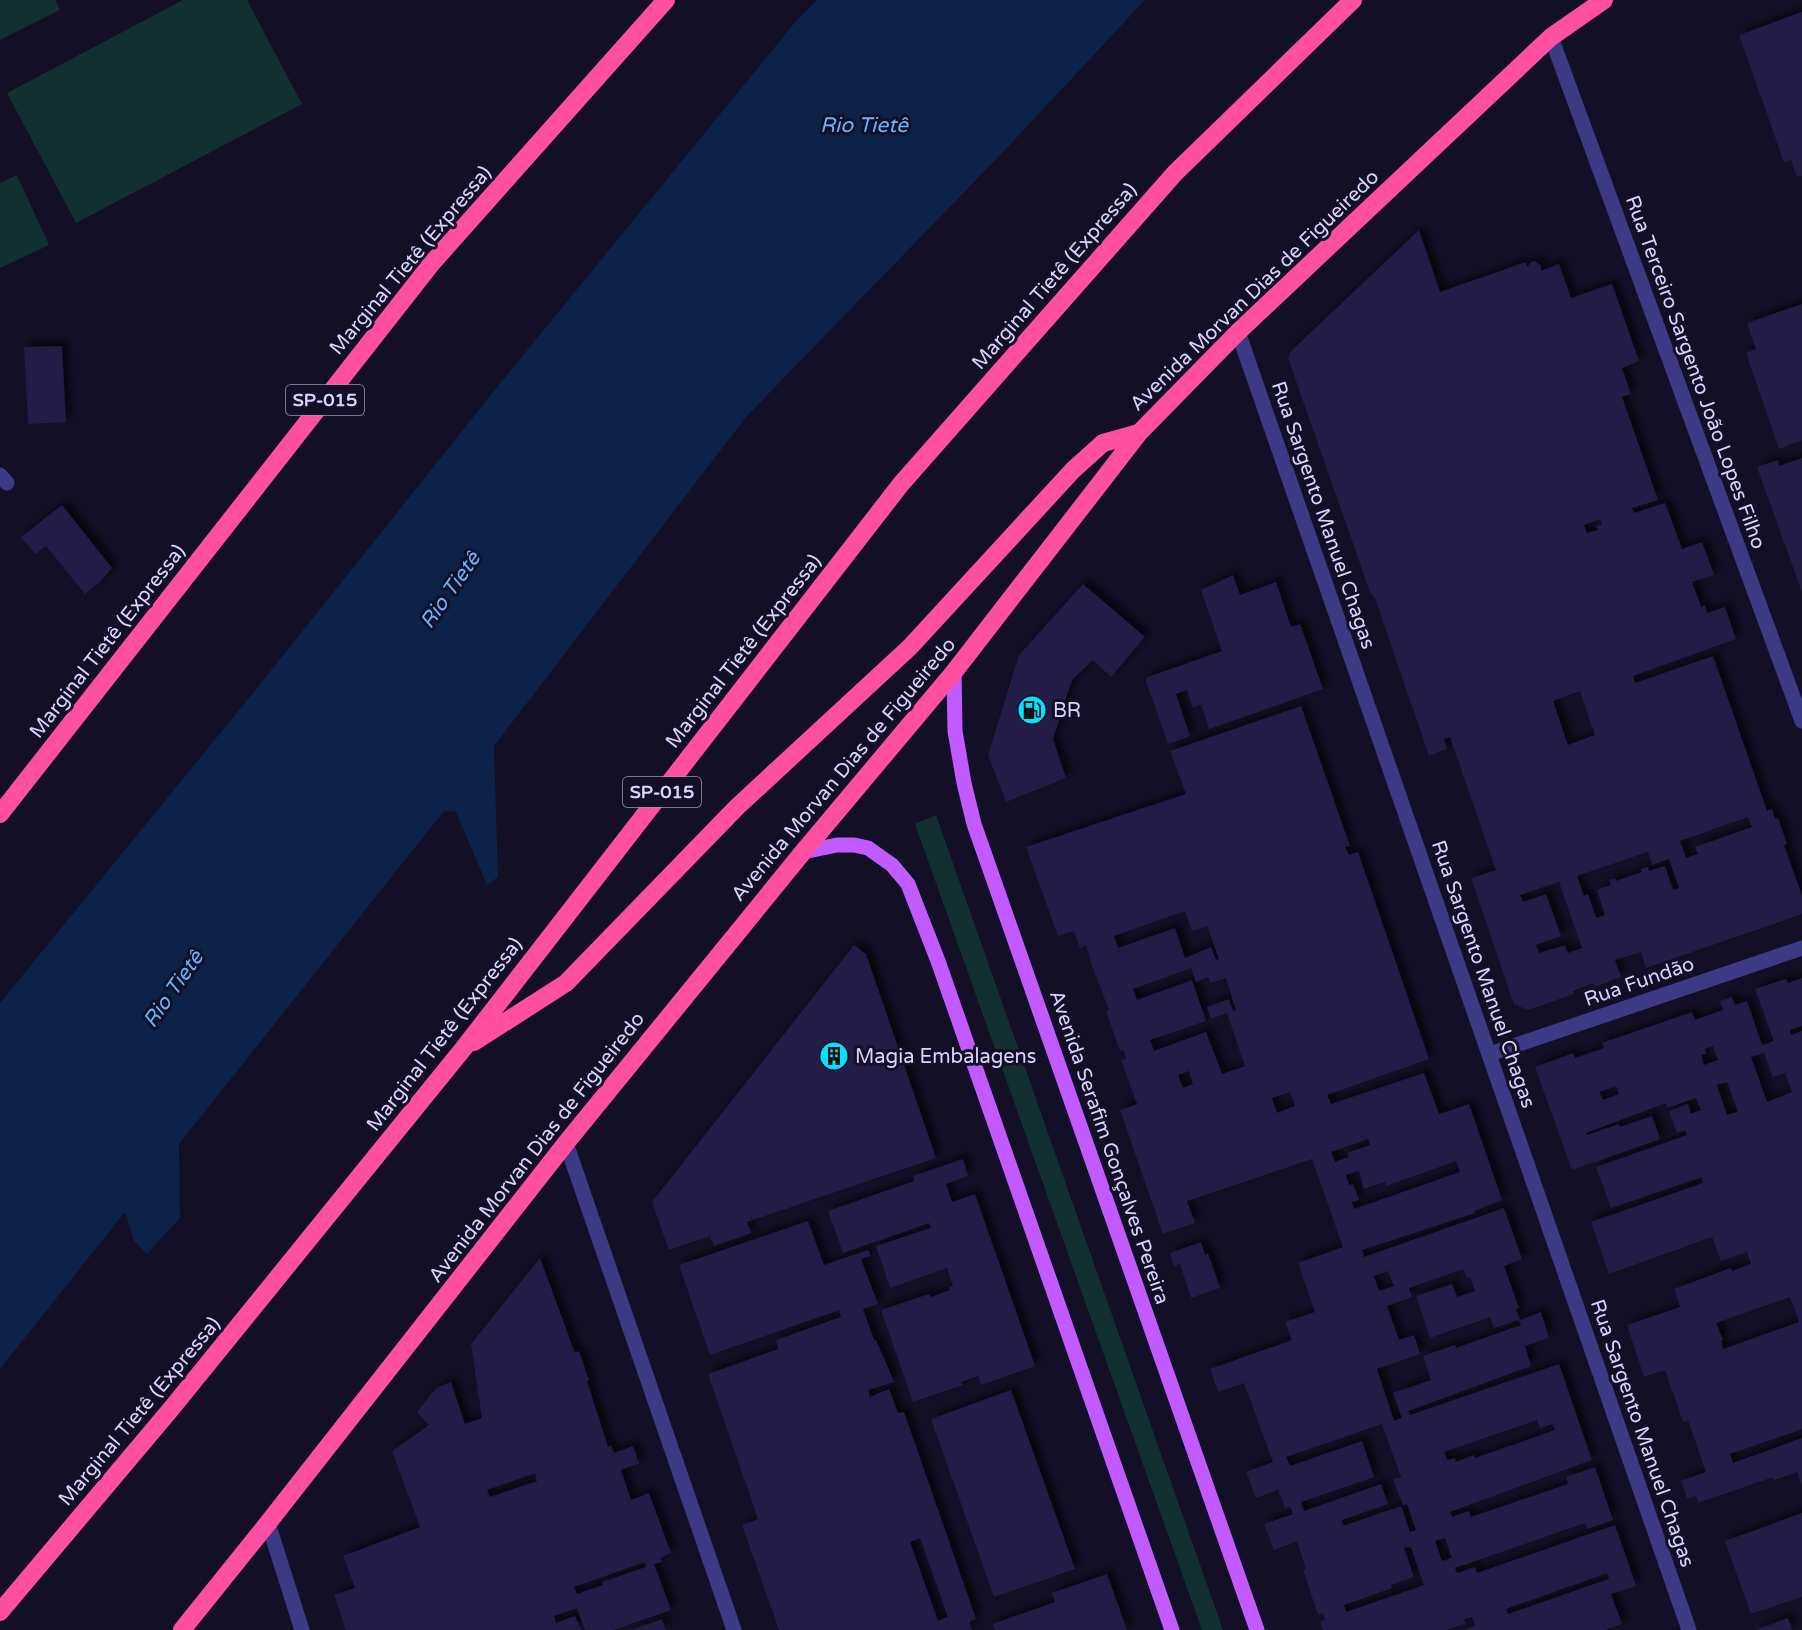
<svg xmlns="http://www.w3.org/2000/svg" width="1802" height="1630" font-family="'Varela Round',sans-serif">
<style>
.green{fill:#12302f}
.water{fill:#0c2248}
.building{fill:#241b47;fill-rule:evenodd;filter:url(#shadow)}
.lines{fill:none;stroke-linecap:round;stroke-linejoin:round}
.minor{stroke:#3d3a85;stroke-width:15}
.major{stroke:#c25bff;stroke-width:15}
.highway{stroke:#ff4fa3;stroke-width:18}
.labels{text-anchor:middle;stroke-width:6;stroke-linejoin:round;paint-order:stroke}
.shield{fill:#130f26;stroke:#9e99be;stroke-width:1.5}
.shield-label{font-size:18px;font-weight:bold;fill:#d9d4ff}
.street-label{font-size:20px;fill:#d9d4ff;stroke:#130f26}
.poi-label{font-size:20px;fill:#d9d4ff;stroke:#130f26;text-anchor:start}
.water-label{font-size:21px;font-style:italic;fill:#62b6ff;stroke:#130f26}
</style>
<defs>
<filter id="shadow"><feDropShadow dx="5.5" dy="-5.5" stdDeviation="3" flood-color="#0009"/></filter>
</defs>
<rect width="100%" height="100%" fill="#130f26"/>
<path class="green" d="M 0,0 L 55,0 L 60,10 L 0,40 Z
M 183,0 L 247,0 L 302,104 L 76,223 L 7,93 Z
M 17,175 L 49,245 L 0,268 L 0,183 Z
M 936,815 L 1223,1630 L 1202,1630 L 915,824 Z"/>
<path class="water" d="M 817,0 L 1145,0 L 1007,148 L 746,417 L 494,746 L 498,877 L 487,885 L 456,812 L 444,811 L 179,1144 L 180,1218 L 147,1254 L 134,1241 L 125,1212 L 0,1369 L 0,1003 L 257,688 L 502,381 L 797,20 Z"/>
<path class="building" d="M 1802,12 L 1802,176 L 1797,177 L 1791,160 L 1784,162 L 1739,35 Z
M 1419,230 L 1440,292 L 1526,262 L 1527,267 L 1531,262 L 1535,261 L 1541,266 L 1541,271 L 1559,264 L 1571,298 L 1612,284 L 1639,361 L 1622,368 L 1631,394 L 1622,397 L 1658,500 L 1632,508 L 1634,513 L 1665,503 L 1682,549 L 1702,542 L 1714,575 L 1692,582 L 1701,607 L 1705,605 L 1707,613 L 1725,607 L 1736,639 L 1633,676 L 1635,683 L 1713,656 L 1767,811 L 1772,809 L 1775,819 L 1778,818 L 1787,844 L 1784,845 L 1802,896 L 1802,914 L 1646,968 L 1641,952 L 1615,960 L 1621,977 L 1595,987 L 1594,983 L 1573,991 L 1574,994 L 1528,1010 L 1514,1004 L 1471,878 L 1496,870 L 1450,737 L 1444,739 L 1447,749 L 1429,756 L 1375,598 L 1370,592 L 1288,358 L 1291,351 ZM 1600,519 L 1602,525 L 1596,526 L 1598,530 L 1587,533 L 1584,525 ZM 1580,691 L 1595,735 L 1568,745 L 1553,701 ZM 1748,817 L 1752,827 L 1695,847 L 1698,854 L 1686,858 L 1680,841 ZM 1648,852 L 1652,865 L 1669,859 L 1679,888 L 1673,890 L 1665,866 L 1649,871 L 1648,867 L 1641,869 L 1642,872 L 1616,881 L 1615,878 L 1609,880 L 1611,885 L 1597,890 L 1605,915 L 1596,918 L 1588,894 L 1584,896 L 1577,876 ZM 1559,882 L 1582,948 L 1568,953 L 1565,945 L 1539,953 L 1536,945 L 1561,936 L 1546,894 L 1523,902 L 1520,895 Z
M 1802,304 L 1802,440 L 1779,449 L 1746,353 L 1756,349 L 1747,323 Z
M 62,346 L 66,422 L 28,424 L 24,347 Z
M 1802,458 L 1802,592 L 1757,467 L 1778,460 L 1779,466 Z
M 62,505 L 112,568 L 101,581 L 85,594 L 46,546 L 35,554 L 21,537 Z
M 1233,575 L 1240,595 L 1276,582 L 1291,627 L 1300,624 L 1323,689 L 1209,729 L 1201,705 L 1193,708 L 1187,690 L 1176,694 L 1190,736 L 1168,744 L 1145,678 L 1222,651 L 1201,590 Z
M 1083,584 L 1145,637 L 1111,677 L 1093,660 L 1072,680 L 1053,739 L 1066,778 L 1006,802 L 988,755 L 1019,655 Z
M 1301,706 L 1350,846 L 1345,847 L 1349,855 L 1358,852 L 1429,1059 L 1327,1095 L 1331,1104 L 1424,1073 L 1439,1114 L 1469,1104 L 1502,1200 L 1474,1211 L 1475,1213 L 1362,1250 L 1364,1257 L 1504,1208 L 1522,1259 L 1504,1266 L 1519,1308 L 1516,1309 L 1520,1320 L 1541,1312 L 1549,1338 L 1525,1346 L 1531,1366 L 1408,1411 L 1410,1415 L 1559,1364 L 1592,1460 L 1450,1512 L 1452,1517 L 1469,1511 L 1471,1517 L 1568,1484 L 1566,1477 L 1595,1467 L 1613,1520 L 1587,1529 L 1585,1523 L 1455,1568 L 1457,1573 L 1475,1567 L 1477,1573 L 1615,1525 L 1636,1586 L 1611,1594 L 1622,1624 L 1605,1630 L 1464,1630 L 1475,1626 L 1472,1617 L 1464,1619 L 1465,1624 L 1447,1630 L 1323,1630 L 1320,1621 L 1325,1620 L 1323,1613 L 1318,1615 L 1303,1570 L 1306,1569 L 1297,1541 L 1274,1550 L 1264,1524 L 1293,1514 L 1290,1507 L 1285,1508 L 1278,1490 L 1256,1498 L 1246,1472 L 1273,1462 L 1244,1383 L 1218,1392 L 1210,1369 L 1292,1340 L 1285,1322 L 1315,1312 L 1298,1263 L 1343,1247 L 1312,1159 L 1187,1201 L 1195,1223 L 1163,1234 L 1120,1110 L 1137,1104 L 1121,1060 L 1126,1059 L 1123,1050 L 1120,1051 L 1106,1012 L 1109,1010 L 1089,958 L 1090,958 L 1086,946 L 1080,948 L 1074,931 L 1058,936 L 1026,847 L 1186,794 L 1170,751 ZM 1185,911 L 1192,931 L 1207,926 L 1219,959 L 1216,960 L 1211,947 L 1185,958 L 1175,928 L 1118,948 L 1114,936 ZM 1191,968 L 1196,982 L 1208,977 L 1211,983 L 1226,978 L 1236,1010 L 1233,1011 L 1229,999 L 1207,1007 L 1211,1019 L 1227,1013 L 1245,1066 L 1222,1074 L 1206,1032 L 1154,1051 L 1150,1040 L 1206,1021 L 1192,980 L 1137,1000 L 1133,989 ZM 1189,1071 L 1193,1084 L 1183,1088 L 1178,1075 ZM 1290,1092 L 1295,1106 L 1277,1113 L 1272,1098 ZM 1368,1139 L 1370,1145 L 1347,1153 L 1349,1157 L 1335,1162 L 1331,1152 ZM 1456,1161 L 1460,1172 L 1354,1209 L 1352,1202 L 1359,1200 L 1353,1184 L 1349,1185 L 1346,1175 L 1359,1171 L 1364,1189 L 1385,1182 L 1386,1186 ZM 1463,1269 L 1467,1278 L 1470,1277 L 1475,1291 L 1457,1297 L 1452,1284 L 1416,1296 L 1430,1338 L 1490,1317 L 1494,1328 L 1519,1320 L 1521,1325 L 1456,1348 L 1455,1345 L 1423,1356 L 1431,1380 L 1393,1393 L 1402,1418 L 1394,1421 L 1377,1369 L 1420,1354 L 1414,1335 L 1399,1340 L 1387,1306 L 1412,1297 L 1409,1288 ZM 1388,1271 L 1394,1286 L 1379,1291 L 1374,1276 ZM 1537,1420 L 1540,1428 L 1553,1424 L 1555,1430 L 1475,1458 L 1474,1455 L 1456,1462 L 1455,1458 L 1447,1460 L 1444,1452 ZM 1382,1424 L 1401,1477 L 1393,1479 L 1403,1505 L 1407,1504 L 1416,1530 L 1410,1532 L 1401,1506 L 1343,1526 L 1342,1520 L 1388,1504 L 1381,1484 L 1304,1511 L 1301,1502 L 1374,1477 L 1362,1441 L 1290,1466 L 1286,1457 ZM 1445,1538 L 1452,1558 L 1442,1561 L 1435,1541 ZM 1411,1547 L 1424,1585 L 1346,1612 L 1344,1605 L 1392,1588 L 1391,1585 L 1414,1577 L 1404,1548 ZM 1607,1573 L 1609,1579 L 1606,1580 L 1508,1614 L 1506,1609 Z
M 854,945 L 866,954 L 936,1158 L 747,1222 L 751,1233 L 714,1246 L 710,1236 L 669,1250 L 652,1202 Z
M 1802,978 L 1802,1026 L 1790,1030 L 1791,1035 L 1802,1031 L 1802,1429 L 1730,1454 L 1733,1463 L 1802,1438 L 1802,1487 L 1797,1472 L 1774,1480 L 1773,1477 L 1698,1503 L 1696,1496 L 1687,1499 L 1681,1481 L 1706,1472 L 1688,1420 L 1683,1422 L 1665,1370 L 1644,1377 L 1627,1325 L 1680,1307 L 1674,1289 L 1731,1268 L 1732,1271 L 1751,1264 L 1747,1252 L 1721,1261 L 1712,1237 L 1609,1274 L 1591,1222 L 1703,1183 L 1702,1177 L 1611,1208 L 1596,1167 L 1687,1135 L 1685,1130 L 1677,1133 L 1669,1111 L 1688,1104 L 1691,1114 L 1701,1110 L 1696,1098 L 1667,1108 L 1666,1103 L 1586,1133 L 1587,1135 L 1619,1124 L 1620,1127 L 1652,1116 L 1660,1139 L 1572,1170 L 1535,1067 L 1573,1053 L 1575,1058 L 1604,1048 L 1602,1043 L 1692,1012 L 1695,1020 L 1723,1010 L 1720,1001 L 1732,997 L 1735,1005 L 1747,1001 L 1762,1045 L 1774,1041 L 1755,989 L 1786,979 L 1788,983 ZM 1713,1046 L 1718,1060 L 1704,1065 L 1701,1055 L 1706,1054 L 1705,1049 ZM 1764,1053 L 1773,1077 L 1785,1073 L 1792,1092 L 1767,1102 L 1751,1057 ZM 1727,1082 L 1738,1112 L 1727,1115 L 1717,1085 ZM 1616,1086 L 1619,1094 L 1603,1100 L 1599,1092 ZM 1790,1297 L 1799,1322 L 1723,1349 L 1721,1341 L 1723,1340 L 1716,1323 Z
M 963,1159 L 968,1176 L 946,1184 L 952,1202 L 975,1194 L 1035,1366 L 981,1385 L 978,1376 L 961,1382 L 963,1385 L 913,1402 L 881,1310 L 929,1294 L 931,1297 L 950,1290 L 949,1287 L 953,1286 L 947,1268 L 890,1288 L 876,1246 L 931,1228 L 929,1223 L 843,1253 L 828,1211 L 914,1181 L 913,1176 Z
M 808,1221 L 824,1265 L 868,1250 L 871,1256 L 861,1259 L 878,1304 L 863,1309 L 874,1340 L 876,1340 L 894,1382 L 868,1390 L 870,1397 L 889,1389 L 898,1413 L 904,1412 L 976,1619 L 969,1622 L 972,1630 L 779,1630 L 742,1525 L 758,1519 L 708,1374 L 778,1349 L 776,1340 L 841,1317 L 839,1310 L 710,1355 L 679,1265 ZM 920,1538 L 948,1617 L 938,1621 L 910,1542 Z
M 1201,1242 L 1205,1255 L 1208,1253 L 1220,1288 L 1191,1298 L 1180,1264 L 1174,1266 L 1170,1253 Z
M 540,1258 L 575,1353 L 579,1351 L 589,1380 L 587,1381 L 608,1447 L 611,1445 L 614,1453 L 633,1446 L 639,1463 L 621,1470 L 631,1500 L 649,1493 L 671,1553 L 660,1558 L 662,1562 L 654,1564 L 671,1610 L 614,1630 L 585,1630 L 577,1608 L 554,1616 L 556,1623 L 575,1616 L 581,1630 L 346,1630 L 334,1595 L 355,1588 L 343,1556 L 420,1527 L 392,1451 L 429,1425 L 417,1412 L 436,1388 L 451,1382 L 465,1424 L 482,1418 L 471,1344 ZM 535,1473 L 537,1481 L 490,1497 L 487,1490 ZM 645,1562 L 646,1567 L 602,1582 L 603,1585 L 577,1594 L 574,1587 Z
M 1011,1390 L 1075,1569 L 994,1597 L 931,1419 Z
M 1802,1513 L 1802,1597 L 1751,1614 L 1725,1541 Z
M 1107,1574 L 1127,1630 L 995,1630 L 993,1624 L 1055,1602 L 1052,1593 Z
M 1788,1618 L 1792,1630 L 1755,1630 Z
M 662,1619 L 666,1630 L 632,1630 Z"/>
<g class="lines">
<path class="minor" d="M 1551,37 L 1802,721
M 1238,332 L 1689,1630
M 0,475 L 7,483
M 1490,1054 L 1802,948
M 566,1143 L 734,1630
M 268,1523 L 302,1630"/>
<path class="major" d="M 954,672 L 955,731 L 964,783 L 974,824 L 1257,1630
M 803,852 L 837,845 L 854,845 L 868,848 L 892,865 L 908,884 L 938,961 L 1172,1630"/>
<path class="highway" d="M 0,814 L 432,263 L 666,0
M 474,1042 L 566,983 L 737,807 L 910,647 L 1073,470 L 1103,443 L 1139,433
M 0,1612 L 171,1409 L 463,1049 L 901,484 L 1175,173 L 1353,0
M 182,1630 L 268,1523 L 566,1143 L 803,852 L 954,672 L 1139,433 L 1238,332 L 1551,37 L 1604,0"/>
</g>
<defs>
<g id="fuel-disc" transform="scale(1.5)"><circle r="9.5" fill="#00e5ff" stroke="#130f26"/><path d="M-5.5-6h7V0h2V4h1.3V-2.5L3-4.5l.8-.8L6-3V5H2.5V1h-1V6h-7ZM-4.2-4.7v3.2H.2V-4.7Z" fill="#111"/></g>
<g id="building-disc" transform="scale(1.5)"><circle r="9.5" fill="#00e5ff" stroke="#130f26"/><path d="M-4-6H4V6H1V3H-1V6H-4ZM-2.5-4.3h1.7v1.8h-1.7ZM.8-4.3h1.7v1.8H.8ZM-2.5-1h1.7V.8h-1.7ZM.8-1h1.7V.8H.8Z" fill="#111"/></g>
</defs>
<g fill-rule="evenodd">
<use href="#fuel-disc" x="1032" y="710"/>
<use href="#building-disc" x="834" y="1056"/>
</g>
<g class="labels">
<g class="shield">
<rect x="286" y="385" width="78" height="30" rx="4.5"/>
<rect x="623" y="777" width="78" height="30" rx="4.5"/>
</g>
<g class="shield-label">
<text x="325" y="406">SP-015</text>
<text x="662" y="798">SP-015</text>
</g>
<g class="street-label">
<text transform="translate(410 260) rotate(-50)" y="7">Marginal Tietê (Expressa)</text>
<text transform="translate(1054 276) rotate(-49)" y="7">Marginal Tietê (Expressa)</text>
<text transform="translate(1254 290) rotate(-44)" y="7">Avenida Morvan Dias de Figueiredo</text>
<text transform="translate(1696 372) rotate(70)" y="7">Rua Terceiro Sargento João Lopes Filho</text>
<text transform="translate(1324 515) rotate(71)" y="7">Rua Sargento Manuel Chagas</text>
<text transform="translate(107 641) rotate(-52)" y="7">Marginal Tietê (Expressa)</text>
<text transform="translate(743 651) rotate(-52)" y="7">Marginal Tietê (Expressa)</text>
<text transform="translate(843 769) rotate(-50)" y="7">Avenida Morvan Dias de Figueiredo</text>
<text transform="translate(1484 974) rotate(71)" y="7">Rua Sargento Manuel Chagas</text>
<text transform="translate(1639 981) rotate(-19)" y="7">Rua Fundão</text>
<text transform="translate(444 1034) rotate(-52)" y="7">Marginal Tietê (Expressa)</text>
<text transform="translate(536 1147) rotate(-52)" y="7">Avenida Morvan Dias de Figueiredo</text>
<text transform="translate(1110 1147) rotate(71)" y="7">Avenida Serafim Gonçalves Pereira</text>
<text transform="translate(139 1411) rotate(-50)" y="7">Marginal Tietê (Expressa)</text>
<text transform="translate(1643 1433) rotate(71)" y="7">Rua Sargento Manuel Chagas</text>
</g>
<g class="poi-label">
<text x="1053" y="717">BR</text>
<text x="855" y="1063">Magia Embalagens</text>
</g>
<g class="water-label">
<text x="864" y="132">Rio Tietê</text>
<text transform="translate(450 590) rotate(-55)" y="7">Rio Tietê</text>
<text transform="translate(173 989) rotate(-55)" y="7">Rio Tietê</text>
</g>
</g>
</svg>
